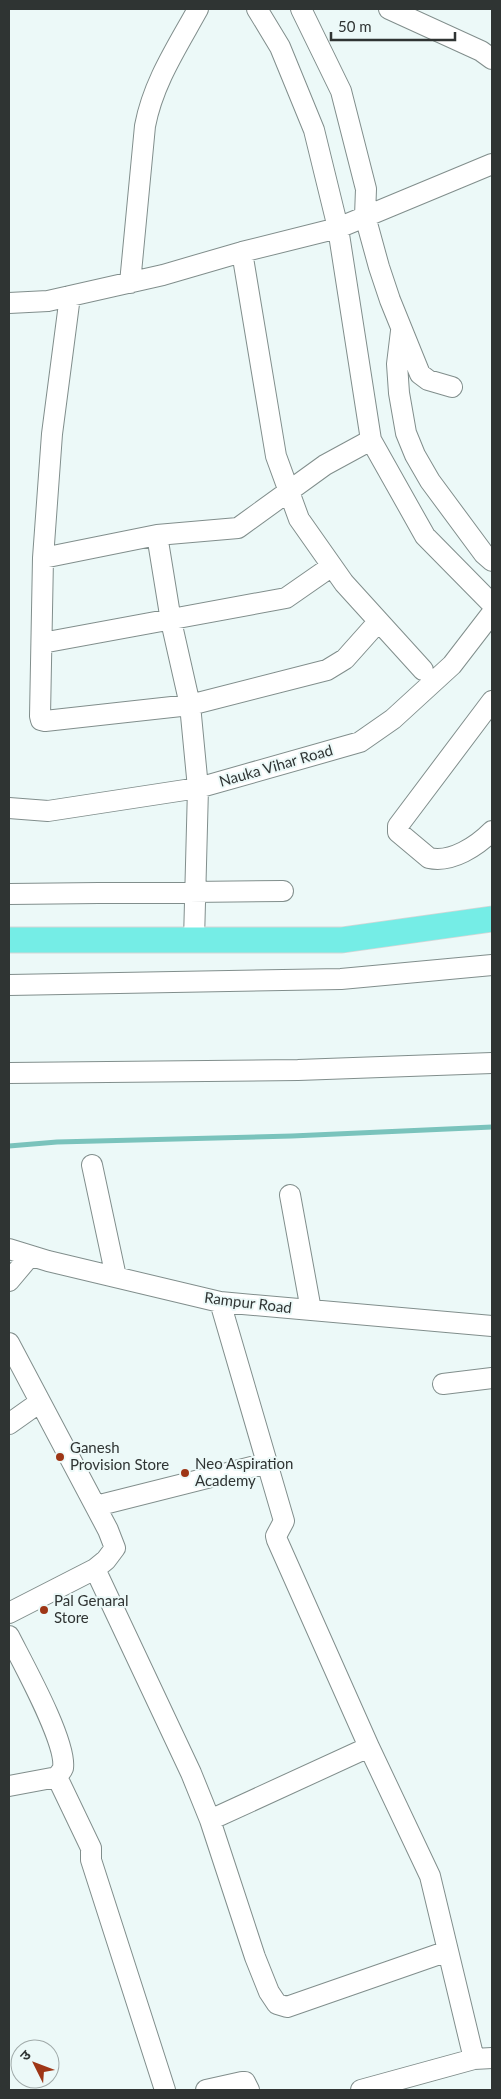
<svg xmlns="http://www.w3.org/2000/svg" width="501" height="2099" font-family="Lato,'Noto Sans Devanagari',sans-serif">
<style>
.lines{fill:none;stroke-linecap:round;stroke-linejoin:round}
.stream{stroke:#7ac3bc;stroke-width:5}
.minor-casing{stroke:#818e8c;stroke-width:22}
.major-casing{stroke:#d5d6d6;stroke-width:27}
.minor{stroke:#fff;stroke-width:20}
.major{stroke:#75ede6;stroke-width:25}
.poi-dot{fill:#9e3616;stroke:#ecf9f8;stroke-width:2}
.labels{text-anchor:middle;stroke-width:4;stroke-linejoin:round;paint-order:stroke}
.street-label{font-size:15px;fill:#2f3433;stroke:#ecf9f8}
.poi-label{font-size:15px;fill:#2f3433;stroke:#ecf9f8;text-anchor:start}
</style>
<rect width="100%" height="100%" fill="#ecf9f8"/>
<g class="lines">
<path class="stream" d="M 9,1146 L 57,1142 L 292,1136 L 492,1127"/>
<g class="minor-casing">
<path id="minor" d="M 257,9 L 280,47 L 314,130 L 338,228 L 371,440 L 425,536 L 492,604
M 301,9 L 341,91 L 366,189 L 365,216 L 379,267 L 390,300 L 420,374 L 428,380 L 452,387
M 389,9 L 481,51 L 492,59
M 242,252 L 276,456 L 299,519 L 344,583 L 423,670
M 130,283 L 145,126 C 153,83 177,47 198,9
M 70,296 L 52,434 L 43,558 L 157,535 L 238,528 L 325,465 L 371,440
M 9,303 L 48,301 L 163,275 L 242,252 L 338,228 L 492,164
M 401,331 L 397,364 L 399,393 L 406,433 L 415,455 L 430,481 L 484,554 L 492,561
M 157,535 L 171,621 L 190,705 L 198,788 L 194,940
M 43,558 L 40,716 L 41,720 L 45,721 L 190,705 L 327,670 L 345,659 L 378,622
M 42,643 L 286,598 L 332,566
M 492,701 L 398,826 L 398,832 L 429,858 C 452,863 477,846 492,831
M 9,808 L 48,811 L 198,788 L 360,742 L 393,719 L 452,665 L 492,613
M 9,894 L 283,891
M 9,985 L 341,979 L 492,965
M 9,1073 L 298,1070 L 492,1063
M 92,1165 L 116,1277
M 290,1195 L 311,1310
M 9,1249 L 48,1261 L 220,1302 L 492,1326
M 9,1281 L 30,1256
M 220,1302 L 284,1521 L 276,1536 L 277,1540 L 369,1747
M 9,1343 L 108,1530 L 115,1548 L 106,1560 L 95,1569 L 191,1773 L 210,1820 L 369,1747 L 430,1876 L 474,2059 L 361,2090
M 443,1384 L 492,1378
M 9,1424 L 40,1402
M 96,1506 L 267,1463
M 9,1613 L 95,1569
M 9,1636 C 22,1662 67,1742 63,1768 C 62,1771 59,1774 57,1777 L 9,1786
M 57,1777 L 91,1848 L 91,1860 L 165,2090
M 210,1820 L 255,1957 L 269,1992 L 277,2004 L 287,2007 L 448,1951
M 474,2059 L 492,2058
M 206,2090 L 242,2082 L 245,2082 L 249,2090"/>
</g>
<g class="major-casing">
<path id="major" d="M 9,940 L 342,940 L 492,919"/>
</g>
<use href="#minor" class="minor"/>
<use href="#major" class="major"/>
</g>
<g class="poi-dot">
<circle cx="60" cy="1457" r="5"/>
<circle cx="185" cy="1473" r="5"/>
<circle cx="44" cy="1610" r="5"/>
</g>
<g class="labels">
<g class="street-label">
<text transform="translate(276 766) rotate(-16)" y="5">Nauka Vihar Road</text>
<text transform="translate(248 1303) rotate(7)" y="5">Rampur Road</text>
</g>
<g class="poi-label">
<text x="70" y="1453">Ganesh<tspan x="70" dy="17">Provision Store</tspan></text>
<text x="195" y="1469">Neo Aspiration<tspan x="195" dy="17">Academy</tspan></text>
<text x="54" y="1606">Pal Genaral<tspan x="54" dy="17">Store</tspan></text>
</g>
</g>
<rect width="501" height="2099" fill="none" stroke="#2f3433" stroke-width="20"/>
<g transform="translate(35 2064) rotate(312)"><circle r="24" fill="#ecf9f8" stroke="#a0aaa9"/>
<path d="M0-4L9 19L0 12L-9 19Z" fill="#9e3616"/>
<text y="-8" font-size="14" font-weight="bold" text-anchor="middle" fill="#2f3433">उ</text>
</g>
<path d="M331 32v8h124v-8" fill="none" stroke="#2f3433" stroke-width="2.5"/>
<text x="338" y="32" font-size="15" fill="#2f3433" stroke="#ecf9f8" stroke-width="4" paint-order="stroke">50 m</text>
</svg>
